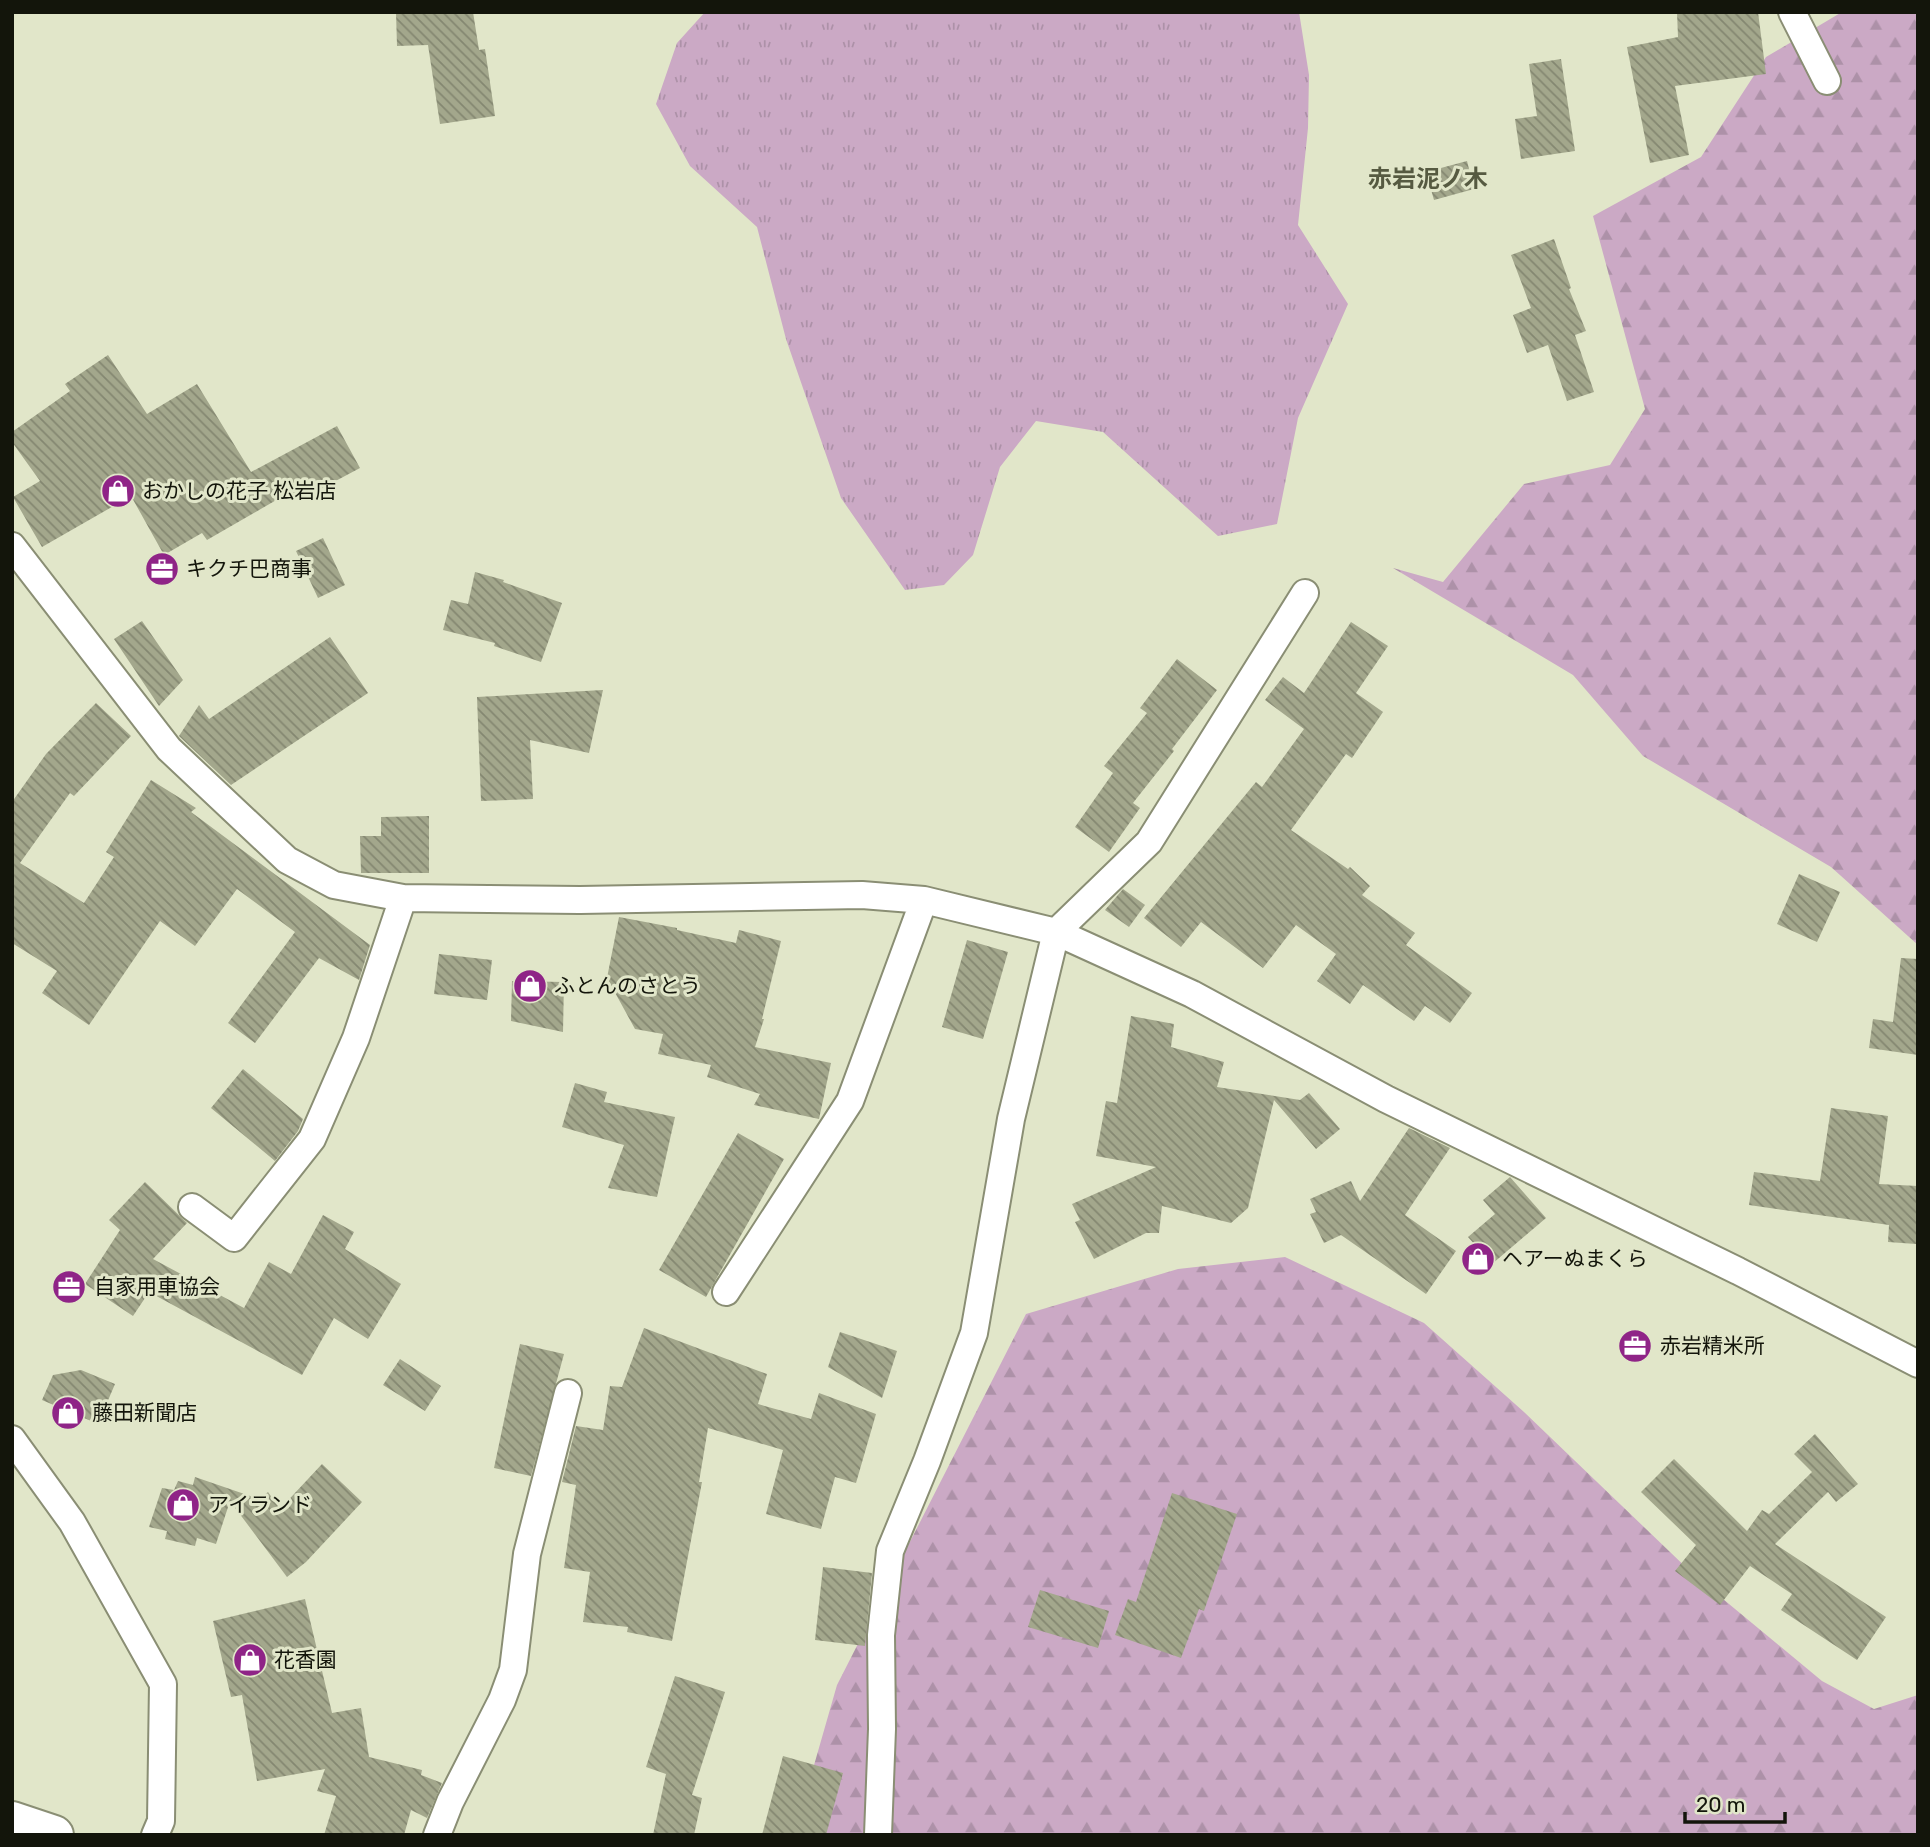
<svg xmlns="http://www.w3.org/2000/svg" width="1930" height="1847" font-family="Rubik,'Noto Sans JP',sans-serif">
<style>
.grass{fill:url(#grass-tufts)}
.forest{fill:url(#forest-firs)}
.building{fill:url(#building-back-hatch)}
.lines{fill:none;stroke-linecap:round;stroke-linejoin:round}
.minor-casing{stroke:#8a8e74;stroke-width:30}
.primary-casing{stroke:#8a8e74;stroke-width:42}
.minor{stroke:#fff;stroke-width:26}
.primary{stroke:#fff;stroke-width:38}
.labels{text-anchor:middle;stroke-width:6;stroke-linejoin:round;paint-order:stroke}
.poi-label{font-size:21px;fill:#13150b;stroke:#e1e6c9;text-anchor:start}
.quarter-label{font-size:24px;font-weight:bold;fill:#565a41;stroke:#e1e6c9}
</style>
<defs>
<pattern id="grass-tufts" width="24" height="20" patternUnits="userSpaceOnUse" patternTransform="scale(1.75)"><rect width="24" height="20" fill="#cba9c5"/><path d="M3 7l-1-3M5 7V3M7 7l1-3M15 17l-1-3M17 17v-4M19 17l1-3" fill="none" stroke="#ad91a8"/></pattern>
<pattern id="forest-firs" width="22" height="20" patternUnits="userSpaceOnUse" patternTransform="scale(1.75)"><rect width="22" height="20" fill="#cba9c5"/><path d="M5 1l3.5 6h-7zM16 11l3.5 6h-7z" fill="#ad91a8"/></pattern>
<pattern id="building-back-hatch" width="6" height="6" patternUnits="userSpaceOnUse" patternTransform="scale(1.75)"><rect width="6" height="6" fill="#a3a78c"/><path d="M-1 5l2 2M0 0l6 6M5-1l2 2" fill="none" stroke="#848771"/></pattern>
</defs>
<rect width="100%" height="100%" fill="#e1e6c9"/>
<path class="grass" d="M 705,12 L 1299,12 L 1309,75 L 1308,128 L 1298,225 L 1348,304 L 1298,418 L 1277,524 L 1218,536 L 1103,432 L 1036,421 L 1000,467 L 973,555 L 944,585 L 905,590 L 841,498 L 786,339 L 757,227 L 690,166 L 656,104 L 677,43 Z"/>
<path class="forest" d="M 1842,12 L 1918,12 L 1918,945 L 1831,867 L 1643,756 L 1573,675 L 1393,568 L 1443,582 L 1524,484 L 1610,465 L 1645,409 L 1593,216 L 1701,157 L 1766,57 Z
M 1285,1257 L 1424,1323 L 1524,1412 L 1694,1575 L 1822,1681 L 1874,1709 L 1918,1695 L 1918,1835 L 794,1835 L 837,1685 L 1026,1314 L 1178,1269 Z"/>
<path class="building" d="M 396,12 L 473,12 L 479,50 L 485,49 L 495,116 L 440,124 L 428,45 L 397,46 Z
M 1677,12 L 1758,12 L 1766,74 L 1675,86 L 1689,155 L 1650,163 L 1627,47 L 1678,37 Z
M 1561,59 L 1575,151 L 1521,159 L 1515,119 L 1537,116 L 1529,64 Z
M 1467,161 L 1474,189 L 1434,200 L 1426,172 Z
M 1554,239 L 1571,288 L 1569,289 L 1586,331 L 1575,335 L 1594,392 L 1567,401 L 1548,345 L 1527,353 L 1513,315 L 1531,308 L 1511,255 Z
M 108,355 L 147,414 L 197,384 L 251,472 L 337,426 L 360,468 L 298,501 L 292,491 L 207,540 L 202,533 L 164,555 L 131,496 L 42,547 L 13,497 L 40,481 L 12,442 L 12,432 L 70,391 L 65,384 Z
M 323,538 L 345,585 L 318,598 L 296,551 Z
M 475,572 L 504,580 L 503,582 L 562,603 L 541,662 L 494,646 L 495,643 L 443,630 L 451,600 L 468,604 Z
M 142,621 L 183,680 L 159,706 L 114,639 Z
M 1351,622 L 1388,646 L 1356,693 L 1383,712 L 1352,758 L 1346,754 L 1291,830 L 1348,869 L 1350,867 L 1370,886 L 1362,895 L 1415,933 L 1406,945 L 1472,993 L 1450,1023 L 1425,1006 L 1414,1021 L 1363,985 L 1350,1004 L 1317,981 L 1336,954 L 1296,925 L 1263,968 L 1201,922 L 1181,947 L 1144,918 L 1256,782 L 1262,787 L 1304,729 L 1265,700 L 1283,677 L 1304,693 Z
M 330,637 L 368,693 L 231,785 L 179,736 L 199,705 L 209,719 Z
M 1177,659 L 1217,690 L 1172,749 L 1174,751 L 1133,803 L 1140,808 L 1109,852 L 1075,827 L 1113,773 L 1104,766 L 1147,713 L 1140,708 Z
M 603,690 L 589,753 L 530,740 L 533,799 L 481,801 L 477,697 Z
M 96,703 L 131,736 L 74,796 L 70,793 L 20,863 L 84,903 L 114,857 L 106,852 L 151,780 L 196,808 L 191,812 L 370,945 L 359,980 L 319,958 L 255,1043 L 228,1023 L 295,932 L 237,889 L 195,946 L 160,921 L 89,1025 L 42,993 L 57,971 L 12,943 L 12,802 L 46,754 Z
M 429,816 L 429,873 L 361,873 L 360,836 L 381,836 L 381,817 Z
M 1799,874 L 1840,892 L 1817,942 L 1777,924 Z
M 1123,889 L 1145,905 L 1129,927 L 1105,910 Z
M 619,917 L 677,928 L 677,930 L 736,943 L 739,930 L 781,941 L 762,1019 L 764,1019 L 755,1047 L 831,1063 L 819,1119 L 754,1105 L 760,1094 L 707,1077 L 711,1065 L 658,1054 L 663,1034 L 635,1029 L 607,978 Z
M 967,940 L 1008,952 L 983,1039 L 942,1027 Z
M 439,954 L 492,960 L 487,1000 L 434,994 Z
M 1901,958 L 1918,959 L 1918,1055 L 1869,1048 L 1873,1019 L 1893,1022 Z
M 512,981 L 564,982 L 563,1032 L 511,1021 Z
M 1131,1016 L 1174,1024 L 1171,1047 L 1224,1062 L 1217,1087 L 1300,1100 L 1309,1093 L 1340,1129 L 1316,1149 L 1274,1100 L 1248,1208 L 1231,1223 L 1162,1206 L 1159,1233 L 1146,1233 L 1094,1259 L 1075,1222 L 1080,1220 L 1072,1204 L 1156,1167 L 1096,1156 L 1106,1101 L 1117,1103 Z
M 243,1069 L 303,1119 L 298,1131 L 275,1161 L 211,1108 Z
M 575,1083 L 607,1092 L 604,1102 L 675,1117 L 657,1197 L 608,1188 L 624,1145 L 562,1127 Z
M 1831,1108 L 1888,1116 L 1879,1184 L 1918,1186 L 1916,1244 L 1888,1242 L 1889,1225 L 1749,1205 L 1754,1172 L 1820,1181 Z
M 1409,1128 L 1450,1148 L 1405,1215 L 1456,1251 L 1426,1294 L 1341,1235 L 1324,1243 L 1310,1214 L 1316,1212 L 1310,1199 L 1351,1181 L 1360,1201 Z
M 738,1133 L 784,1159 L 706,1297 L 659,1270 Z
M 1510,1177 L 1546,1218 L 1492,1264 L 1468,1237 L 1495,1214 L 1483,1200 Z
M 145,1182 L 187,1223 L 153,1259 L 244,1308 L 269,1262 L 291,1274 L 323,1215 L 354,1232 L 345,1249 L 401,1284 L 368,1339 L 334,1318 L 302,1375 L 149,1292 L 133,1316 L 85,1284 L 120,1230 L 109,1220 Z
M 644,1328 L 767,1374 L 758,1404 L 811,1419 L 819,1393 L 876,1414 L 856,1483 L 835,1477 L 821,1529 L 766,1514 L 783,1450 L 708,1428 L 699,1482 L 702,1482 L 672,1641 L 627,1632 L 628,1627 L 583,1622 L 590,1572 L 564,1568 L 576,1485 L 562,1482 L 576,1426 L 603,1430 L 610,1386 L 622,1387 Z
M 840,1332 L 897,1351 L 882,1398 L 828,1367 Z
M 520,1344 L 564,1354 L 531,1476 L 494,1468 Z
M 400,1359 L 441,1386 L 425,1411 L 383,1385 Z
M 81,1370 L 115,1384 L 98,1424 L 42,1400 L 53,1375 Z
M 1815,1434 L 1858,1484 L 1836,1502 L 1828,1492 L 1775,1544 L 1886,1617 L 1857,1660 L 1781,1610 L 1792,1594 L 1750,1566 L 1720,1605 L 1675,1571 L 1696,1545 L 1641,1492 L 1674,1459 L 1747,1531 L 1762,1510 L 1769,1514 L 1812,1472 L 1794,1454 Z
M 322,1464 L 362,1502 L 306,1562 L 287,1577 L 230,1501 L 216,1544 L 197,1538 L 195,1546 L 165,1539 L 167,1531 L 149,1527 L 162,1488 L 174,1490 L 178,1481 L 193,1485 L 195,1477 L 259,1499 L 268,1492 L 280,1509 Z
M 1172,1493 L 1237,1514 L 1204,1611 L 1199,1609 L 1181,1658 L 1115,1635 L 1128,1599 L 1136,1602 Z
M 823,1567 L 872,1573 L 865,1646 L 815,1640 Z
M 1040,1590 L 1109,1611 L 1098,1648 L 1028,1627 Z
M 305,1599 L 332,1713 L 361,1708 L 369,1757 L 422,1770 L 421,1775 L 442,1783 L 427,1818 L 411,1810 L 404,1835 L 324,1835 L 336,1796 L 317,1791 L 325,1769 L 257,1781 L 242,1695 L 231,1697 L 213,1621 Z
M 675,1676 L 725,1692 L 692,1795 L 702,1798 L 694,1835 L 653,1835 L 666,1774 L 646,1767 Z
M 783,1756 L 843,1773 L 826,1835 L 762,1835 Z"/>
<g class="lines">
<g class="minor-casing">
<path id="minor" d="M 1792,12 L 1827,81
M 12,546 L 169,749 L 287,860 L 334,885 L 403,898 L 580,900 L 862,895 L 924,900 L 1056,932 L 1192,994 L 1386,1099 L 1738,1271 L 1918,1364
M 192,1207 L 234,1238 L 312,1139 L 356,1038 L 403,898
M 726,1292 L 850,1101 L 924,900
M 12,1439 L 72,1522 L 163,1684 L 161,1821 L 155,1835
M 437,1835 L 450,1802 L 502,1700 L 513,1670 L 527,1554 L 568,1393
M 878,1835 L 882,1729 L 881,1635 L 890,1551 L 927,1461 L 974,1333 L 1011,1119 L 1056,932 L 1149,842 L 1305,593"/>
</g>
<g class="primary-casing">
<path id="primary" d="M 12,1821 L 54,1835"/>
</g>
<use href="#minor" class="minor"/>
<use href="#primary" class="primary"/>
</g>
<defs>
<g id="shop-disc" transform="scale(1.75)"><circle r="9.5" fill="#8f2487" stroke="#e1e6c9"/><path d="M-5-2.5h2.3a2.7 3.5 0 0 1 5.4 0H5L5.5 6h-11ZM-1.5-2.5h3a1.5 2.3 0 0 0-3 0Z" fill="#fff"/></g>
<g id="office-disc" transform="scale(1.75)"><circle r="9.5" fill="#8f2487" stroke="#e1e6c9"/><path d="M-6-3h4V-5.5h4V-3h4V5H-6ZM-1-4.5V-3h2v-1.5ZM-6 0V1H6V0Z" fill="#fff"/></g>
</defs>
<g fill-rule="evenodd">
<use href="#shop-disc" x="118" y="491"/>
<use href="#office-disc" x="162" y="569"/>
<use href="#shop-disc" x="530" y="986"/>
<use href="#shop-disc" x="1478" y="1259"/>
<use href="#office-disc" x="69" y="1287"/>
<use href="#office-disc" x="1635" y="1346"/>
<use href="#shop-disc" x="68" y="1413"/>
<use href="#shop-disc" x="183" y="1505"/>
<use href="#shop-disc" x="250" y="1660"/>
</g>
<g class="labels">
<g class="poi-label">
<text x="142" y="498">おかしの花子 松岩店</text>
<text x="186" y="576">キクチ巴商事</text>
<text x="554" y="993">ふとんのさとう</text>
<text x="1502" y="1266">ヘアーぬまくら</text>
<text x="94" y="1294">自家用車協会</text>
<text x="1660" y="1353">赤岩精米所</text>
<text x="92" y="1420">藤田新聞店</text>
<text x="208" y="1512">アイランド</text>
<text x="274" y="1667">花香園</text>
</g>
<g class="quarter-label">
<text x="1428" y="187">赤岩泥ノ木</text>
</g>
</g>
<rect width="1930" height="1847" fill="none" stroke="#13150b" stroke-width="28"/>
<path d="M1685 1812v10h100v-10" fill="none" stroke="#13150b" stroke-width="3.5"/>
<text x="1696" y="1812" font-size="21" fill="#13150b" stroke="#e1e6c9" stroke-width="5" paint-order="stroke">20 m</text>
</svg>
